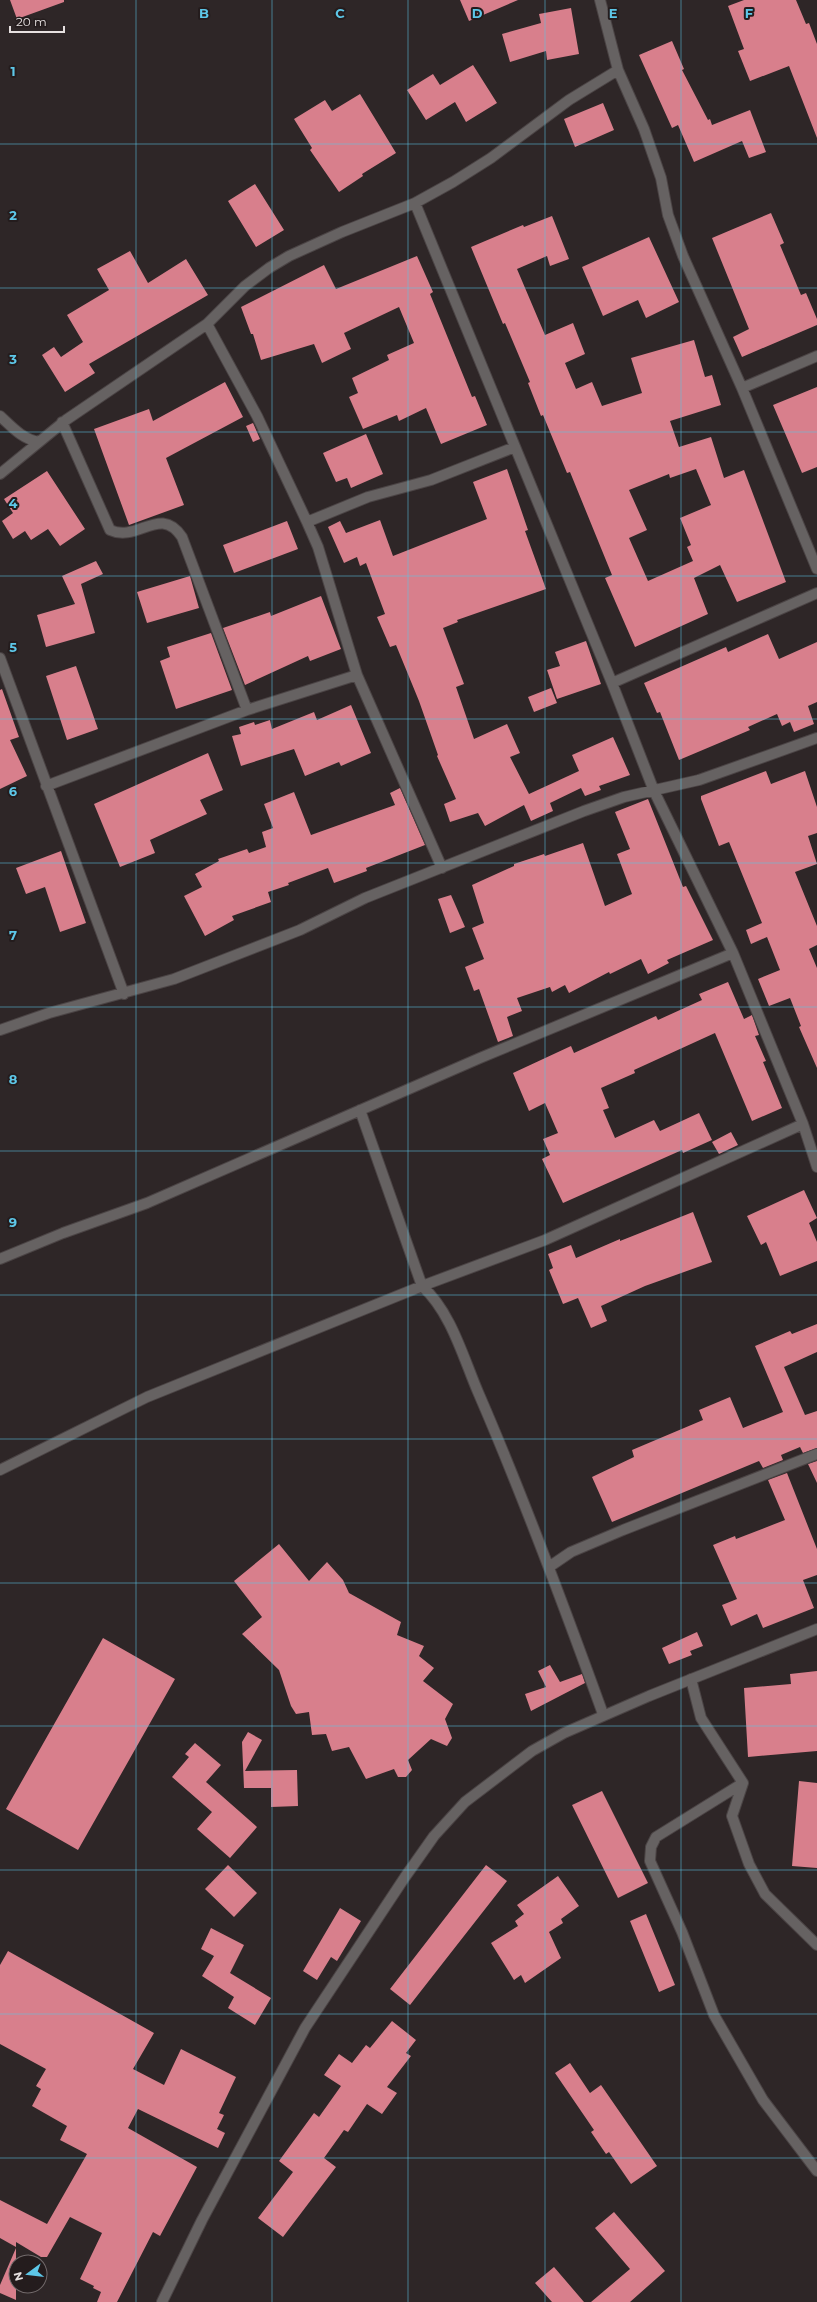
<svg xmlns="http://www.w3.org/2000/svg" width="817" height="2302" font-family="Montserrat,sans-serif">
<style>
.building{fill:#d87f8c;fill-rule:evenodd}
.lines{fill:none;stroke-linecap:round;stroke-linejoin:round}
.minor-casing{stroke:#4b4445;stroke-width:12}
.tertiary-casing{stroke:#4b4445;stroke-width:12}
.minor{stroke:#666262;stroke-width:10}
.tertiary{stroke:#666262;stroke-width:10}
.grid{fill:none;stroke:#5dc7e8;stroke-width:1;stroke-opacity:0.55}
.grid-label{font-size:13px;text-anchor:middle;font-weight:bold;fill:#5dc7e8;stroke:#241c1d;stroke-width:4;stroke-linejoin:round;paint-order:stroke}
</style>
<rect width="100%" height="100%" fill="#2e2627"/>
<path class="building" d="M 10,0 L 64,0 L 64,2 L 17,19 Z
M 460,0 L 518,0 L 469,21 Z
M 744,0 L 796,0 L 806,24 L 809,23 L 817,44 L 817,138 L 789,66 L 750,81 L 738,51 L 744,49 L 728,6 Z
M 571,8 L 579,54 L 547,60 L 546,51 L 510,62 L 502,34 L 541,23 L 539,14 Z
M 672,41 L 684,69 L 682,70 L 708,120 L 710,119 L 712,125 L 750,110 L 766,152 L 749,158 L 742,141 L 694,162 L 678,125 L 672,128 L 639,55 Z
M 473,65 L 497,103 L 466,122 L 455,102 L 426,120 L 407,90 L 433,74 L 440,85 Z
M 360,94 L 396,153 L 362,174 L 363,176 L 339,192 L 310,150 L 312,148 L 294,119 L 325,100 L 332,111 Z
M 603,103 L 614,130 L 575,147 L 564,119 Z
M 255,184 L 284,230 L 256,247 L 228,201 Z
M 771,213 L 784,243 L 780,245 L 801,295 L 806,293 L 817,319 L 817,325 L 742,357 L 733,337 L 749,329 L 712,238 Z
M 552,216 L 569,259 L 550,266 L 547,256 L 517,269 L 545,335 L 573,323 L 585,354 L 565,363 L 576,389 L 592,382 L 602,406 L 642,393 L 631,358 L 694,340 L 705,377 L 712,375 L 721,405 L 670,421 L 679,447 L 711,437 L 724,478 L 744,470 L 786,582 L 737,602 L 720,565 L 694,578 L 708,614 L 635,647 L 605,578 L 612,575 L 570,472 L 567,473 L 543,415 L 541,416 L 528,383 L 530,382 L 505,323 L 503,324 L 471,247 L 523,225 L 524,227 ZM 696,469 L 711,505 L 680,518 L 691,545 L 687,547 L 693,561 L 648,581 L 629,538 L 647,530 L 629,490 L 669,474 L 670,478 Z
M 649,237 L 679,302 L 646,318 L 638,300 L 603,316 L 582,267 Z
M 130,251 L 148,283 L 186,259 L 208,295 L 89,364 L 95,373 L 65,392 L 42,355 L 54,347 L 61,357 L 83,342 L 67,315 L 109,290 L 97,269 Z
M 417,256 L 433,292 L 430,294 L 472,397 L 475,396 L 487,425 L 441,444 L 426,408 L 399,421 L 397,415 L 363,429 L 349,397 L 358,393 L 352,378 L 389,360 L 387,355 L 414,343 L 399,307 L 344,333 L 351,349 L 322,363 L 314,344 L 261,360 L 253,334 L 251,334 L 241,307 L 324,265 L 336,289 Z
M 225,382 L 243,417 L 166,458 L 184,505 L 129,525 L 94,429 L 149,409 L 153,421 Z
M 817,387 L 817,467 L 802,473 L 773,405 Z
M 253,423 L 260,439 L 253,442 L 246,426 Z
M 366,434 L 383,474 L 351,488 L 347,478 L 336,482 L 323,453 Z
M 507,469 L 528,530 L 525,531 L 546,589 L 457,620 L 458,622 L 443,628 L 464,684 L 456,687 L 474,739 L 507,724 L 520,753 L 510,757 L 529,794 L 579,771 L 572,755 L 613,737 L 630,775 L 599,786 L 601,790 L 585,796 L 581,788 L 550,803 L 553,811 L 531,821 L 524,805 L 485,826 L 478,813 L 450,822 L 444,804 L 456,799 L 437,756 L 438,755 L 419,701 L 396,645 L 390,647 L 377,617 L 385,614 L 366,563 L 360,566 L 357,557 L 344,563 L 328,527 L 340,521 L 346,533 L 380,520 L 393,556 L 487,519 L 473,482 Z
M 47,471 L 85,529 L 60,546 L 48,529 L 31,540 L 25,531 L 13,539 L 2,521 L 13,513 L 4,499 Z
M 287,521 L 298,549 L 234,573 L 223,545 Z
M 96,561 L 103,574 L 81,584 L 95,633 L 46,647 L 37,615 L 75,604 L 62,576 Z
M 190,576 L 199,608 L 147,623 L 137,592 Z
M 321,596 L 341,649 L 310,661 L 308,656 L 245,685 L 223,628 L 270,612 L 271,616 Z
M 211,633 L 232,690 L 176,709 L 160,661 L 170,657 L 167,647 Z
M 768,634 L 779,659 L 817,642 L 817,702 L 808,706 L 814,724 L 794,732 L 790,722 L 782,726 L 777,714 L 748,727 L 750,730 L 679,760 L 660,712 L 657,713 L 644,683 L 726,647 L 728,652 Z
M 586,641 L 601,684 L 557,699 L 547,670 L 560,666 L 555,652 Z
M 76,666 L 98,729 L 67,740 L 46,676 Z
M 551,688 L 557,703 L 534,712 L 528,697 Z
M 2,689 L 19,737 L 10,740 L 27,776 L 0,789 L 0,690 Z
M 351,705 L 371,753 L 341,766 L 339,762 L 305,776 L 294,749 L 241,766 L 232,736 L 241,734 L 239,727 L 254,722 L 255,725 L 270,720 L 272,729 L 314,712 L 317,720 Z
M 208,753 L 223,790 L 200,800 L 207,814 L 150,840 L 155,853 L 120,867 L 94,804 Z
M 766,771 L 771,784 L 805,771 L 817,807 L 817,833 L 808,836 L 817,864 L 795,872 L 817,926 L 817,945 L 809,949 L 817,968 L 817,1068 L 799,1027 L 801,1026 L 790,998 L 769,1006 L 758,979 L 780,970 L 778,965 L 767,937 L 751,944 L 746,930 L 762,923 L 729,842 L 719,846 L 701,799 L 701,796 Z
M 400,788 L 425,845 L 366,868 L 367,871 L 334,883 L 328,868 L 288,883 L 289,885 L 268,892 L 271,902 L 232,916 L 234,920 L 205,936 L 184,896 L 202,887 L 195,874 L 219,861 L 218,859 L 247,849 L 249,853 L 266,847 L 262,832 L 273,828 L 264,804 L 294,792 L 311,835 L 395,805 L 390,793 Z
M 648,799 L 683,887 L 686,886 L 713,940 L 667,960 L 669,963 L 648,974 L 641,959 L 610,974 L 609,972 L 569,993 L 565,985 L 552,992 L 550,987 L 517,998 L 522,1011 L 507,1017 L 513,1036 L 498,1042 L 479,989 L 474,991 L 465,967 L 484,959 L 472,928 L 484,923 L 472,885 L 514,866 L 514,864 L 544,854 L 545,856 L 583,843 L 605,906 L 632,894 L 617,854 L 630,849 L 615,812 Z
M 61,851 L 86,923 L 60,932 L 45,887 L 26,894 L 16,868 Z
M 451,895 L 465,927 L 450,933 L 438,899 Z
M 728,982 L 744,1019 L 752,1015 L 759,1035 L 755,1036 L 766,1061 L 763,1062 L 782,1108 L 752,1121 L 715,1033 L 634,1070 L 635,1073 L 601,1088 L 609,1108 L 603,1110 L 615,1138 L 654,1120 L 660,1131 L 699,1113 L 712,1140 L 683,1153 L 682,1150 L 563,1203 L 542,1159 L 550,1155 L 543,1139 L 558,1133 L 545,1103 L 529,1111 L 513,1073 L 571,1046 L 574,1053 L 656,1016 L 658,1020 L 702,1000 L 699,994 Z
M 731,1132 L 738,1145 L 719,1154 L 712,1142 Z
M 804,1190 L 817,1218 L 809,1223 L 817,1242 L 817,1261 L 780,1276 L 766,1242 L 761,1245 L 747,1216 Z
M 693,1212 L 712,1262 L 645,1286 L 601,1306 L 607,1321 L 591,1328 L 578,1298 L 563,1304 L 549,1270 L 553,1268 L 548,1254 L 571,1245 L 576,1258 L 620,1239 L 620,1241 Z
M 817,1324 L 817,1352 L 784,1367 L 805,1415 L 817,1411 L 817,1448 L 803,1453 L 800,1447 L 781,1455 L 783,1460 L 763,1468 L 759,1461 L 612,1522 L 592,1477 L 634,1457 L 632,1450 L 703,1420 L 699,1410 L 730,1397 L 743,1428 L 783,1412 L 755,1346 L 790,1331 L 792,1334 Z
M 817,1461 L 817,1483 L 808,1464 Z
M 787,1473 L 817,1549 L 817,1575 L 803,1580 L 814,1608 L 763,1628 L 757,1614 L 731,1626 L 722,1605 L 737,1599 L 713,1545 L 735,1536 L 736,1539 L 785,1520 L 768,1480 Z
M 279,1544 L 309,1581 L 327,1562 L 343,1580 L 349,1593 L 401,1622 L 397,1635 L 424,1646 L 419,1656 L 434,1668 L 423,1681 L 453,1704 L 445,1719 L 452,1738 L 447,1746 L 431,1739 L 408,1760 L 412,1770 L 406,1777 L 398,1777 L 394,1769 L 366,1779 L 349,1747 L 332,1751 L 326,1734 L 312,1735 L 309,1712 L 296,1714 L 291,1706 L 279,1670 L 242,1634 L 262,1617 L 234,1581 Z
M 697,1632 L 703,1646 L 690,1651 L 692,1655 L 669,1664 L 662,1648 Z
M 103,1638 L 175,1679 L 78,1850 L 6,1809 Z
M 550,1665 L 560,1682 L 582,1674 L 585,1683 L 531,1711 L 525,1694 L 546,1687 L 538,1671 Z
M 817,1671 L 817,1751 L 748,1757 L 744,1688 L 791,1684 L 790,1674 Z
M 248,1732 L 262,1740 L 245,1771 L 297,1770 L 298,1806 L 271,1807 L 271,1788 L 244,1788 L 242,1742 Z
M 195,1743 L 221,1765 L 206,1782 L 257,1827 L 230,1858 L 197,1829 L 212,1812 L 172,1777 L 189,1757 L 185,1754 Z
M 799,1781 L 817,1783 L 817,1868 L 792,1866 Z
M 602,1791 L 648,1883 L 618,1898 L 572,1805 Z
M 228,1865 L 257,1893 L 234,1917 L 205,1889 Z
M 486,1865 L 507,1881 L 410,2005 L 390,1989 Z
M 558,1876 L 579,1906 L 561,1919 L 563,1923 L 549,1932 L 561,1958 L 525,1983 L 521,1975 L 514,1980 L 491,1943 L 518,1926 L 515,1921 L 524,1914 L 517,1905 Z
M 340,1908 L 361,1921 L 337,1961 L 331,1957 L 317,1980 L 303,1971 Z
M 646,1914 L 675,1985 L 659,1992 L 630,1921 Z
M 211,1928 L 244,1945 L 230,1973 L 271,1998 L 255,2025 L 228,2008 L 234,1997 L 202,1976 L 214,1956 L 201,1949 Z
M 8,1951 L 154,2033 L 133,2069 L 164,2085 L 181,2049 L 236,2077 L 219,2113 L 224,2115 L 217,2129 L 225,2133 L 218,2148 L 138,2109 L 128,2128 L 197,2167 L 160,2236 L 153,2232 L 117,2302 L 97,2302 L 101,2292 L 93,2288 L 94,2286 L 80,2279 L 102,2233 L 70,2217 L 47,2257 L 41,2257 L 16,2242 L 16,2247 L 0,2238 L 0,2200 L 47,2224 L 87,2154 L 60,2140 L 67,2126 L 32,2106 L 41,2089 L 36,2086 L 46,2069 L 0,2044 L 0,1965 Z
M 392,2021 L 416,2040 L 406,2053 L 411,2056 L 387,2087 L 397,2093 L 382,2114 L 367,2104 L 348,2132 L 344,2130 L 324,2158 L 336,2167 L 283,2237 L 258,2218 L 293,2172 L 279,2161 L 314,2113 L 319,2117 L 341,2086 L 324,2075 L 339,2054 L 352,2063 L 366,2045 L 370,2048 Z
M 570,2063 L 590,2093 L 601,2085 L 657,2166 L 631,2184 L 609,2152 L 606,2154 L 591,2132 L 594,2130 L 555,2073 Z
M 614,2212 L 665,2271 L 630,2302 L 591,2302 L 630,2269 L 595,2228 Z
M 16,2248 L 16,2300 L 0,2293 L 0,2285 Z
M 554,2267 L 584,2302 L 552,2302 L 535,2283 Z"/>
<g class="lines">
<g class="minor-casing">
<path id="minor" d="M 600,0 L 618,70 L 644,129 L 661,178 L 668,215 L 683,256 L 742,388 L 817,569
M 415,203 L 612,683 L 654,791 L 733,953 L 803,1124 L 817,1167
M 207,324 L 257,416 L 307,522 L 318,547 L 357,675 L 442,868
M 742,388 L 817,356
M 0,416 C 12,427 22,439 39,442
M 62,422 L 110,530 C 138,543 160,504 182,537 L 247,710
M 0,474 L 66,420 L 207,324 L 245,286 L 269,268 L 289,256 L 342,232 L 415,203 L 453,182 L 491,158 L 569,100 L 618,70
M 307,522 L 368,497 L 431,480 L 515,447
M 0,658 L 124,994
M 612,683 L 817,593
M 46,786 L 247,710 L 357,675
M 0,1030 L 49,1013 L 174,979 L 300,930 L 365,898 L 584,811 L 624,797 L 699,780 L 817,738
M 360,1110 L 422,1286 C 451,1312 463,1357 478,1392 C 524,1498 564,1606 603,1714
M 0,1259 L 63,1233 L 147,1203 L 480,1058 L 733,953
M 0,1470 L 147,1397 L 422,1286 L 545,1240 L 803,1124
M 549,1567 L 571,1552 L 623,1530 L 817,1454
M 691,1679 L 701,1718 L 743,1783 L 732,1816 L 749,1864 L 765,1894 L 817,1945
M 743,1783 L 656,1837 L 651,1847 L 650,1861 L 682,1932 L 714,2015 L 763,2100 L 817,2171"/>
</g>
<g class="tertiary-casing">
<path id="tertiary" d="M 162,2302 L 202,2220 L 305,2028 L 405,1877 L 434,1836 L 465,1802 L 532,1751 L 564,1733 L 649,1696 L 817,1629"/>
</g>
<use href="#minor" class="minor"/>
<use href="#tertiary" class="tertiary"/>
</g>
<path class="grid" d="M 136,0 L 136,2302M 272,0 L 272,2302M 408,0 L 408,2302M 545,0 L 545,2302M 681,0 L 681,2302M 0,144 L 817,144M 0,288 L 817,288M 0,432 L 817,432M 0,576 L 817,576M 0,719 L 817,719M 0,863 L 817,863M 0,1007 L 817,1007M 0,1151 L 817,1151M 0,1295 L 817,1295M 0,1439 L 817,1439M 0,1583 L 817,1583M 0,1726 L 817,1726M 0,1870 L 817,1870M 0,2014 L 817,2014M 0,2158 L 817,2158"/>
<g class="grid-label">
<text x="204" y="18">B</text>
<text x="340" y="18">C</text>
<text x="477" y="18">D</text>
<text x="613" y="18">E</text>
<text x="749" y="18">F</text>
<text x="13" y="76">1</text>
<text x="13" y="220">2</text>
<text x="13" y="364">3</text>
<text x="13" y="508">4</text>
<text x="13" y="652">5</text>
<text x="13" y="796">6</text>
<text x="13" y="940">7</text>
<text x="13" y="1084">8</text>
<text x="13" y="1227">9</text>
</g>
<g transform="translate(28 2274) rotate(255)"><circle r="19" fill="#241c1d" stroke="#726a6b"/>
<path d="M0-3L7 15L0 10L-7 15Z" fill="#5dc7e8"/>
<text y="-6" font-size="11" font-weight="bold" text-anchor="middle" fill="#e6e0e0">N</text>
</g>
<path d="M10 26v6h54v-6" fill="none" stroke="#e6e0e0" stroke-width="2"/>
<text x="16" y="26" font-size="12" fill="#e6e0e0" stroke="#241c1d" stroke-width="3" paint-order="stroke">20 m</text>
</svg>
